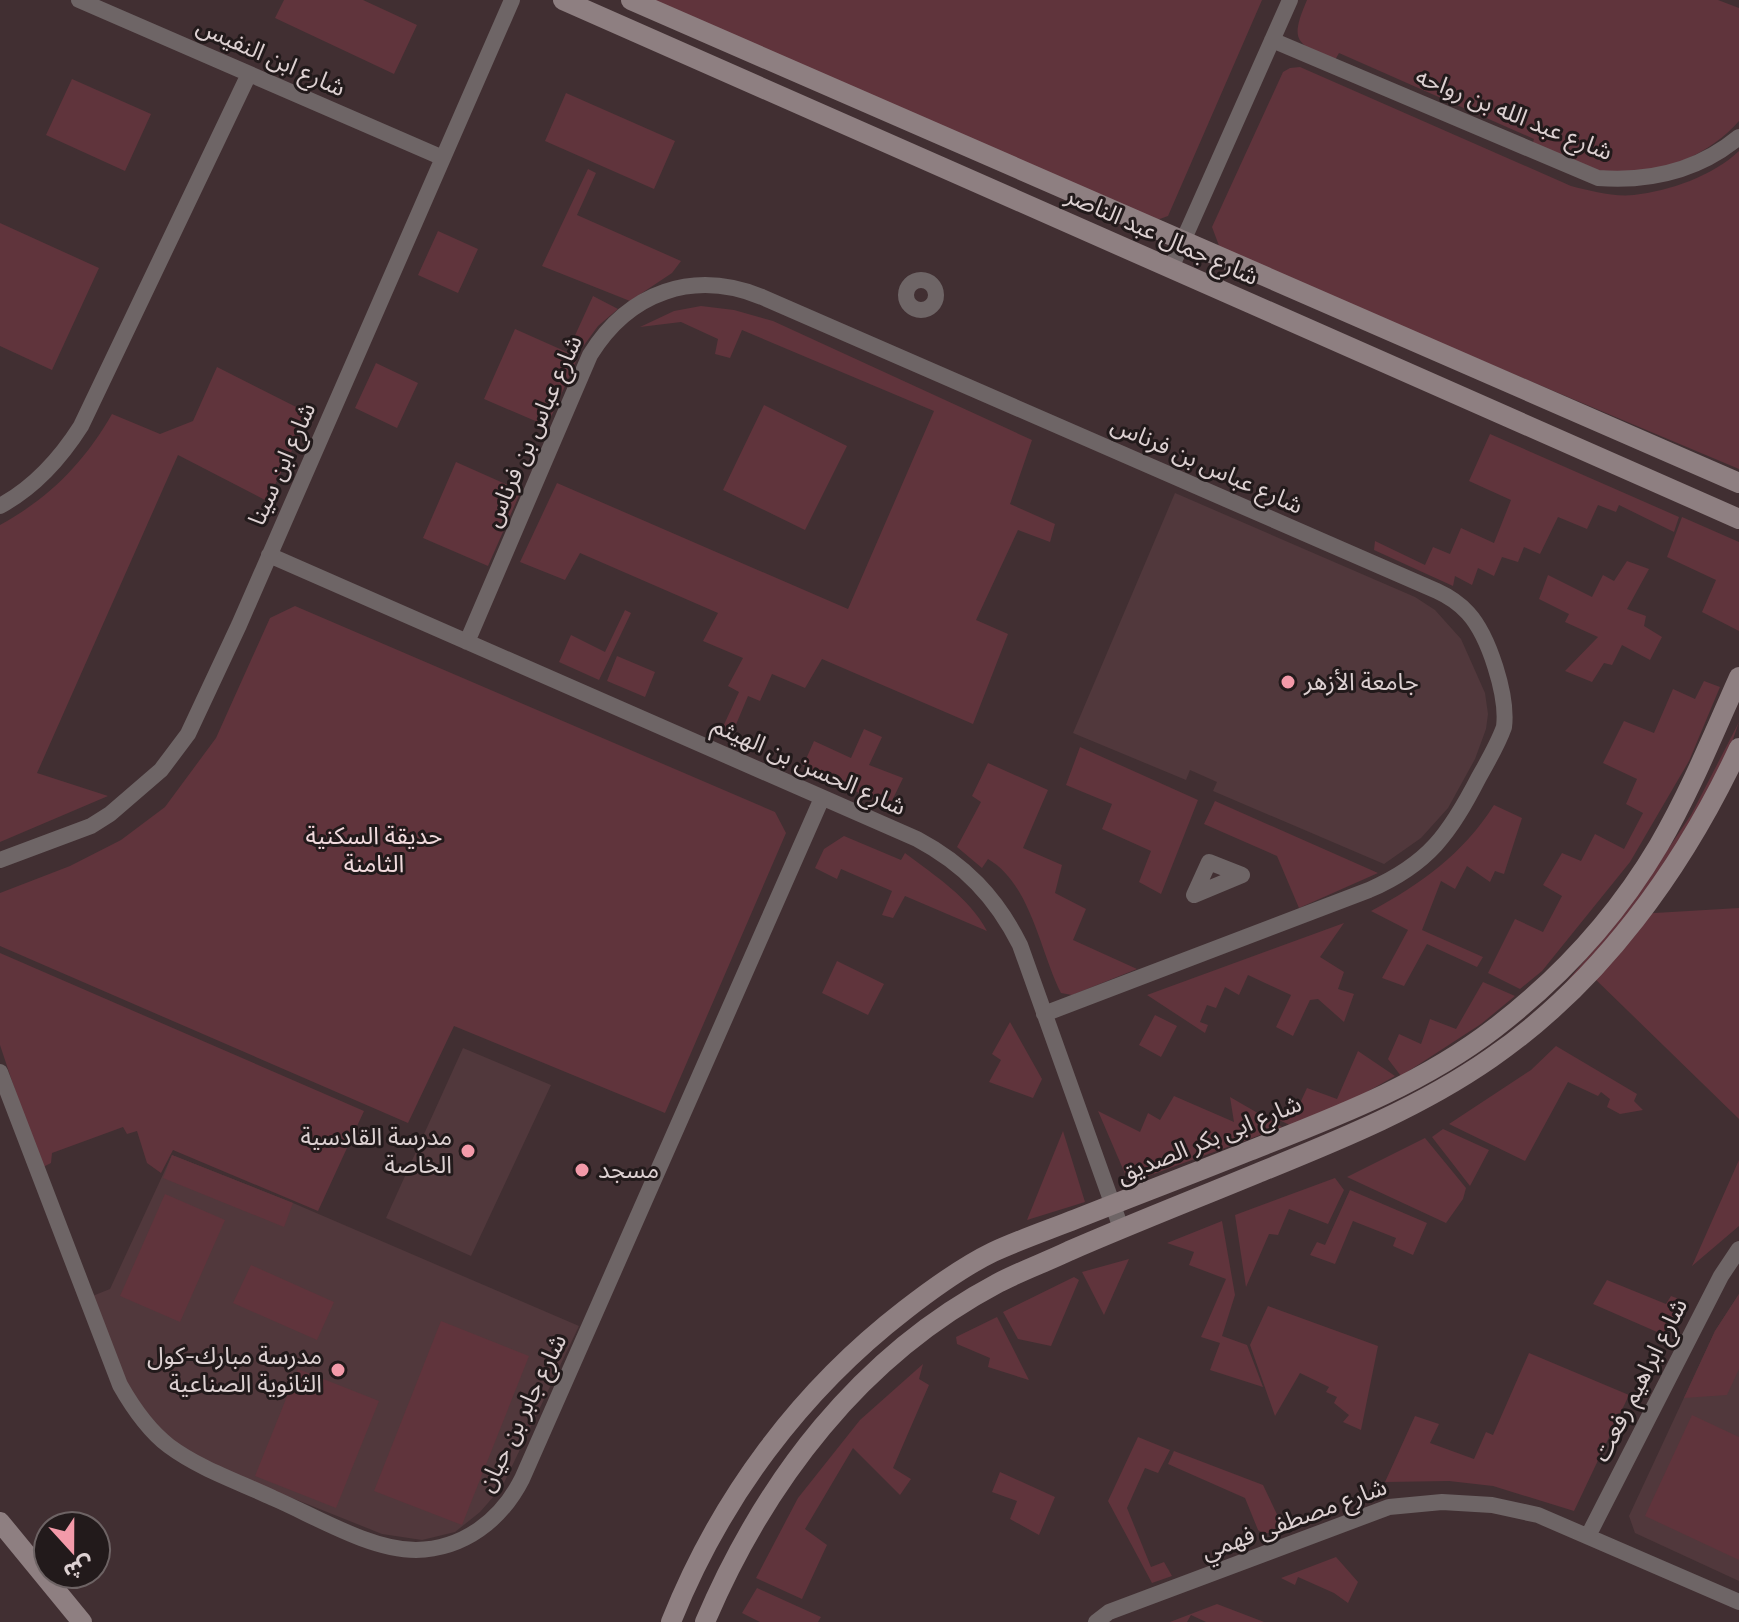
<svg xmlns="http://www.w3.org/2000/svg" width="1739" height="1622" font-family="Figtree,'Noto Sans Arabic',sans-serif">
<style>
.built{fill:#51383c}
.green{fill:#60343c}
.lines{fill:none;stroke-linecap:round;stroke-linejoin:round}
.street{stroke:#6e6566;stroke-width:16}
.secondary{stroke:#8e7f81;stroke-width:20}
.poi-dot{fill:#f39aa9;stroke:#221a1b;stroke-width:3}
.labels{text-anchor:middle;stroke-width:6;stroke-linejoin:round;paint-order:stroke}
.street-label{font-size:24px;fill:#ddd1d2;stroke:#221a1b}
.poi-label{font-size:24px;fill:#ddd1d2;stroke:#221a1b;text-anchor:start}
.park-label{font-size:24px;fill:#f1dadd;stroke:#221a1b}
</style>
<rect width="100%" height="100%" fill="#412f32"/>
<path class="built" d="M 1175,493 L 1415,597 L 1435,610 L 1461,639 L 1485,693 L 1488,714 L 1486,729 L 1475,759 L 1448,808 L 1421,838 L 1384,864 L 1213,791 L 1217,782 L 1190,770 L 1186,780 L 1073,733 Z
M 463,1048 L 551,1085 L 471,1256 L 386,1218 Z
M 172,1155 L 293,1203 L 579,1326 L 502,1487 L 480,1512 L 455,1532 L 422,1540 L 382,1534 L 185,1455 L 136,1414 L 90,1297 L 110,1289 Z
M 1739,1294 L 1739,1581 L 1635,1533 L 1629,1516 L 1715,1331 Z"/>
<path class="green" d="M 284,0 L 363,0 L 417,25 L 394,74 L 275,18 Z
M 648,0 L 1262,0 L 1168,216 L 1157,220 Z
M 1307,0 L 1718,0 L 1739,8 L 1739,121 C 1705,160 1642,183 1591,169 C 1571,163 1551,155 1531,148 L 1534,139 L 1339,53 L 1335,60 C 1296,44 1289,42 1307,0 Z
M 1300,67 L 1571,186 C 1591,191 1612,197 1634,195 C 1669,191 1713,176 1739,151 L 1739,469 L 1221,251 L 1212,227 L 1283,72 L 1290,68 Z
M 72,79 L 151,114 L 125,171 L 46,135 Z
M 566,93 L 675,141 L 654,189 L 545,141 Z
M 588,169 L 596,173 L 577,215 L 681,261 L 672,273 L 630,301 L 542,266 Z
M 0,223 L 99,268 L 52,370 L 0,346 Z
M 438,231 L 478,249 L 458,293 L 418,275 Z
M 593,296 L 618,309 L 598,326 L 582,348 L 572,342 Z
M 701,306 L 734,310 L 773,321 L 1032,440 L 1010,504 L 1055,524 L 1050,542 L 1018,530 L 976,620 L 1008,634 L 973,724 L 822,659 L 805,688 L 772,674 L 760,701 L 748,696 L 732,734 L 722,729 L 739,692 L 728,686 L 743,658 L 703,641 L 718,613 L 580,553 L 565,580 L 520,562 L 557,483 L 848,609 L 934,411 L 742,330 L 730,358 L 715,354 L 718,339 L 681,322 L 640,327 L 674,311 Z
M 515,329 L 578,357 L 547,426 L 484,399 Z
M 376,363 L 418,383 L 397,428 L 355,408 Z
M 217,367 L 310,414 L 267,501 L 178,455 L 37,773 L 108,796 L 0,842 L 0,525 C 49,498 84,463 112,414 L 160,434 L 193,421 Z
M 764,405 L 847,446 L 805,530 L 723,490 Z
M 1490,434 L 1679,517 L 1674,532 L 1619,505 L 1616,512 L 1598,505 L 1587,529 L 1558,517 L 1540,554 L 1524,547 L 1518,562 L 1502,557 L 1494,576 L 1478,568 L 1472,585 L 1455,576 L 1453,586 L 1374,550 L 1375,541 L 1425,565 L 1433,547 L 1450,554 L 1461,528 L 1494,543 L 1511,500 L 1469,481 Z
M 456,462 L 521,491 L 488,566 L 423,538 Z
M 1682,517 L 1739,542 L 1739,631 L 1702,612 L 1716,580 L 1667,557 Z
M 1627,561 L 1649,569 L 1627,609 L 1646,616 L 1644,626 L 1662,637 L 1650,660 L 1622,645 L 1612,665 L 1604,663 L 1592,682 L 1565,671 L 1598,637 L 1565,622 L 1569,614 L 1539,599 L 1548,575 L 1592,597 L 1603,575 L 1614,581 Z
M 295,606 L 775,812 L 786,833 L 665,1113 L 454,1026 L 408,1123 L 0,946 L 0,893 L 70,866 L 121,840 L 165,807 L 216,738 L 270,618 Z
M 625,610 L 631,613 L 599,680 L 559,662 L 571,635 L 605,652 Z
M 617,656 L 655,672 L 645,697 L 607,681 Z
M 1704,681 L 1720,687 L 1689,761 L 1630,862 L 1542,971 L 1520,989 L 1488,973 L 1515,919 L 1543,932 L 1562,896 L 1543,885 L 1562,853 L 1581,861 L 1595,834 L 1624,849 L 1643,813 L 1626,804 L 1637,779 L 1603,763 L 1624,721 L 1654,733 L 1673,689 L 1695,699 Z
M 1739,722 L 1716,788 L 1638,914 L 1739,908 L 1739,1119 L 1590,974 L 1523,1039 L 1483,1058 L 1554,997 L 1626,911 L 1691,815 Z
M 864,729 L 882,737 L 869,765 L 903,778 L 889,807 L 803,766 L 814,741 L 851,758 Z
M 1080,747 L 1198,800 L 1161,894 L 1139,882 L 1151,851 L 1102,829 L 1112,804 L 1066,785 Z
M 988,763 L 1048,790 L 1023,848 L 1062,865 L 1055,893 L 1086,909 L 1073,940 L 1137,969 L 1072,995 L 1061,993 C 1040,952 1031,884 988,859 L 982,868 L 957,847 L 981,802 L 972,796 Z
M 1215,801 L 1378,873 L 1299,908 L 1277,856 L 1204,824 Z
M 1494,805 L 1522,818 L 1504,874 L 1495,871 L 1490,882 L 1467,866 L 1455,889 L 1441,881 L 1422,930 L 1483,957 L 1477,967 L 1427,944 L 1404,986 L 1382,978 L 1408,930 L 1371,911 C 1421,884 1463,854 1494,805 Z
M 844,836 L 901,860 L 905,853 C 935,876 969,897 987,931 L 905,896 L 893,918 L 882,915 L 892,891 L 841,869 L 837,879 L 815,868 L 824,849 Z
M 1344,923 L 1320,957 L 1344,972 L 1338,989 L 1354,994 L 1344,1022 L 1318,999 L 1310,1000 L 1293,1036 L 1276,1027 L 1291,995 L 1248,975 L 1239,995 L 1225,987 L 1216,1008 L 1207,1005 L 1200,1022 L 1208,1025 L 1205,1033 L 1147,995 Z
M 0,953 L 364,1111 L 318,1211 L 173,1150 L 161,1173 L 147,1163 L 137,1131 L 127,1134 L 123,1127 L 52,1153 L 51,1163 L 41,1168 L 0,1045 Z
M 837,961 L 884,984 L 868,1015 L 822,993 Z
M 1483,982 L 1515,996 L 1481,1024 L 1401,1076 L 1388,1059 L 1399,1034 L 1421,1044 L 1430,1019 L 1456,1029 Z
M 1155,1015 L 1177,1026 L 1161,1057 L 1139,1045 Z
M 1010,1022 L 1042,1079 L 1033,1098 L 989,1082 L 1001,1060 L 992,1054 Z
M 1556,1046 L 1637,1094 L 1634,1101 L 1643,1110 L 1620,1114 L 1607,1107 L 1610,1099 L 1601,1092 L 1598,1096 L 1568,1082 L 1525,1161 L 1449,1124 L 1531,1070 Z
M 1358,1051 L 1395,1076 L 1344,1105 L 1292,1126 L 1279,1120 L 1281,1110 L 1295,1114 L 1307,1088 L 1337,1099 Z
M 1174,1096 L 1234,1122 L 1230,1097 L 1282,1127 L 1129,1183 L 1098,1111 L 1140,1132 L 1148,1113 L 1160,1120 Z
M 1443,1129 L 1489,1150 L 1470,1186 L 1432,1137 Z
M 1063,1131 L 1085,1202 L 1027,1220 Z
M 1425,1138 L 1466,1188 L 1463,1199 L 1446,1223 L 1347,1177 Z
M 172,1155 L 293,1203 L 284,1227 L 163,1178 Z
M 1739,1160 L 1739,1226 L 1692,1266 Z
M 1335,1178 L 1344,1190 L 1328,1224 L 1289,1209 L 1278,1235 L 1269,1234 L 1246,1287 L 1235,1215 Z
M 1350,1190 L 1427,1223 L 1413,1255 L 1393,1246 L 1396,1238 L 1353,1221 L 1335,1264 L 1310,1255 L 1317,1242 L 1325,1245 Z
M 165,1194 L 225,1220 L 180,1322 L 120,1296 Z
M 1222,1221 L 1235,1295 L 1222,1336 L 1247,1345 L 1263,1387 L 1210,1370 L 1220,1343 L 1201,1337 L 1226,1279 L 1189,1265 L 1194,1252 L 1167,1243 Z
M 1129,1259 L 1104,1315 L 1082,1272 Z
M 251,1265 L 334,1302 L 317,1340 L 233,1303 Z
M 1074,1277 L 1079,1280 L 1051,1346 L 1018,1339 L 1003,1312 Z
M 1607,1280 L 1666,1304 L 1671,1296 L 1682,1300 L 1664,1335 L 1593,1304 Z
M 1739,1294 L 1739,1369 L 1727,1395 L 1684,1398 L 1715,1331 Z
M 1268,1306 L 1378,1346 L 1361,1430 L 1343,1422 L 1349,1415 L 1334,1403 L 1337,1397 L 1326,1392 L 1329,1387 L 1300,1373 L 1275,1416 L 1250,1345 Z
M 997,1317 L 1029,1380 L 988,1367 L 990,1358 L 957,1344 L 956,1337 Z
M 441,1321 L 529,1356 L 462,1525 L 374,1491 Z
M 1529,1353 L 1629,1395 L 1574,1511 L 1493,1486 L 1449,1481 L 1385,1482 L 1415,1416 L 1439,1424 L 1430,1443 L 1474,1459 L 1486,1432 L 1493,1435 Z
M 923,1364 L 919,1379 L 929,1385 L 893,1468 L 911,1479 L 900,1495 L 853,1448 L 805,1529 L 827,1545 L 802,1599 L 756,1578 L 798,1498 L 860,1420 Z
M 298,1369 L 379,1401 L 336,1508 L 255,1476 Z
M 1692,1415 L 1739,1437 L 1739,1560 L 1645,1516 Z
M 1138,1437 L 1170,1450 L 1158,1473 L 1145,1468 L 1127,1508 L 1151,1567 L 1164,1562 L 1172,1576 L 1152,1583 L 1108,1501 Z
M 1174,1451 L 1263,1485 L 1284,1529 L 1264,1534 L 1258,1530 L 1245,1498 L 1168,1464 Z
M 1000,1472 L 1055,1497 L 1039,1535 L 1010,1519 L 1017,1501 L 992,1492 Z
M 1336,1557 L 1358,1582 L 1348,1603 L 1334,1593 L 1298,1577 L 1295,1585 L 1281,1578 Z
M 757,1588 L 821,1617 L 818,1622 L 760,1622 L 742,1613 Z
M 1217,1604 L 1264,1622 L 1206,1622 L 1191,1615 L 1187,1622 L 1170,1622 Z"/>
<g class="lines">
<path class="street" d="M 79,0 L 443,158
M 1272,40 L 1598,178 C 1651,182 1698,171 1739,137
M 1171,268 L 1290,0
M906 295a15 15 0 1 1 30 0a15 15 0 1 1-30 0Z
M 0,506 C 35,487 60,459 81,426 L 249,74
M 269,555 L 917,839 C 964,864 996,897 1020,945 L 1121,1228
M 467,642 L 590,355 C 629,292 693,269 762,297 L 1437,591 C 1448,596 1459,603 1468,613 C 1489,636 1508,696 1504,727 C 1498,744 1488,761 1479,777 C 1450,833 1429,864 1369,890 L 1044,1014
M 0,860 L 91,826 L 110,814 L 161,770 L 188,734 L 239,625 L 512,0
M 1209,862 L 1242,875 L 1194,895 Z
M 0,1072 L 120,1385 C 133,1408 148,1430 169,1446 C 200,1469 239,1482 273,1498 C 315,1516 370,1550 416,1550 C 464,1549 501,1520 522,1479 L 822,798
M 1588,1536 L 1721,1276 L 1739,1249
M 1096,1622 L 1109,1612 L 1389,1507 L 1442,1502 L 1492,1505 L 1538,1515 L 1739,1602"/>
<path class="secondary" d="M 563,0 L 1739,519
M 631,0 L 1739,483
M 0,1522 L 82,1622
M 671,1622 C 720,1499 800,1391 905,1310 C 932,1289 962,1267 993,1252 C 1019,1240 1048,1230 1076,1219 C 1134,1196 1192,1174 1249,1151 C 1335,1117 1421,1085 1495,1028 C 1560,978 1617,916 1659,845 C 1690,792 1714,733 1739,677
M 705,1622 C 765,1481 860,1356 998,1283 C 1021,1271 1046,1262 1069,1251 C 1131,1224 1195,1199 1258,1173 C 1339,1140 1419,1108 1491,1058 C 1601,982 1683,868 1739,748"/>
</g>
<g class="poi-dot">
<circle cx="1288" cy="682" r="8"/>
<circle cx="468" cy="1151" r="8"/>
<circle cx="582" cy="1170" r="8"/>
<circle cx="338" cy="1370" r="8"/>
</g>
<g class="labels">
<g class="street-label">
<text transform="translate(271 57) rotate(24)" y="8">شارع ابن النفيس</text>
<text transform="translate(1514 114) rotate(22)" y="8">شارع عبد الله بن رواحه</text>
<text transform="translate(1162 236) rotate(24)" y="8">شارع جمال عبد الناصر</text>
<text transform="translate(533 431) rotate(-66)" y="8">شارع عباس بن فرناس</text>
<text transform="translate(282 464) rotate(-66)" y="8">شارع ابن سينا</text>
<text transform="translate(1207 465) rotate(24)" y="8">شارع عباس بن فرناس</text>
<text transform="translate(809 766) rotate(24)" y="8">شارع الحسن بن الهيثم</text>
<text transform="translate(1209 1139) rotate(-22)" y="8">شارع ابى بكر الصديق</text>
<text transform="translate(1640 1380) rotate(-63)" y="8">شارع ابراهيم رفعت</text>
<text transform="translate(522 1413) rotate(-64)" y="8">شارع جابر بن حيان</text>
<text transform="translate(1294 1519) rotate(-20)" y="8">شارع مصطفى فهمي</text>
</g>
<g class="poi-label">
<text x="1304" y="690">جامعة الأزهر</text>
<text x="452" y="1145" text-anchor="end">مدرسة القادسية<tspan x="452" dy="28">الخاصة</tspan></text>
<text x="598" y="1178">مسجد</text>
<text x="322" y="1364" text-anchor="end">مدرسة مبارك-كول<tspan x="322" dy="28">الثانوية الصناعية</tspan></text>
</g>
<g class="park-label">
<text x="374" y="844">حديقة السكنية<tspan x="374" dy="28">الثامنة</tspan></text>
</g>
</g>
<g transform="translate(72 1550) rotate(159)"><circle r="38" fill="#221a1b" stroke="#6d6364" stroke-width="2"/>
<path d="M0-6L14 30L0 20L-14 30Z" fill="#f39aa9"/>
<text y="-12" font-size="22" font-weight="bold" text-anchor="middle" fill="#ddd1d2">ش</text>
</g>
</svg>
